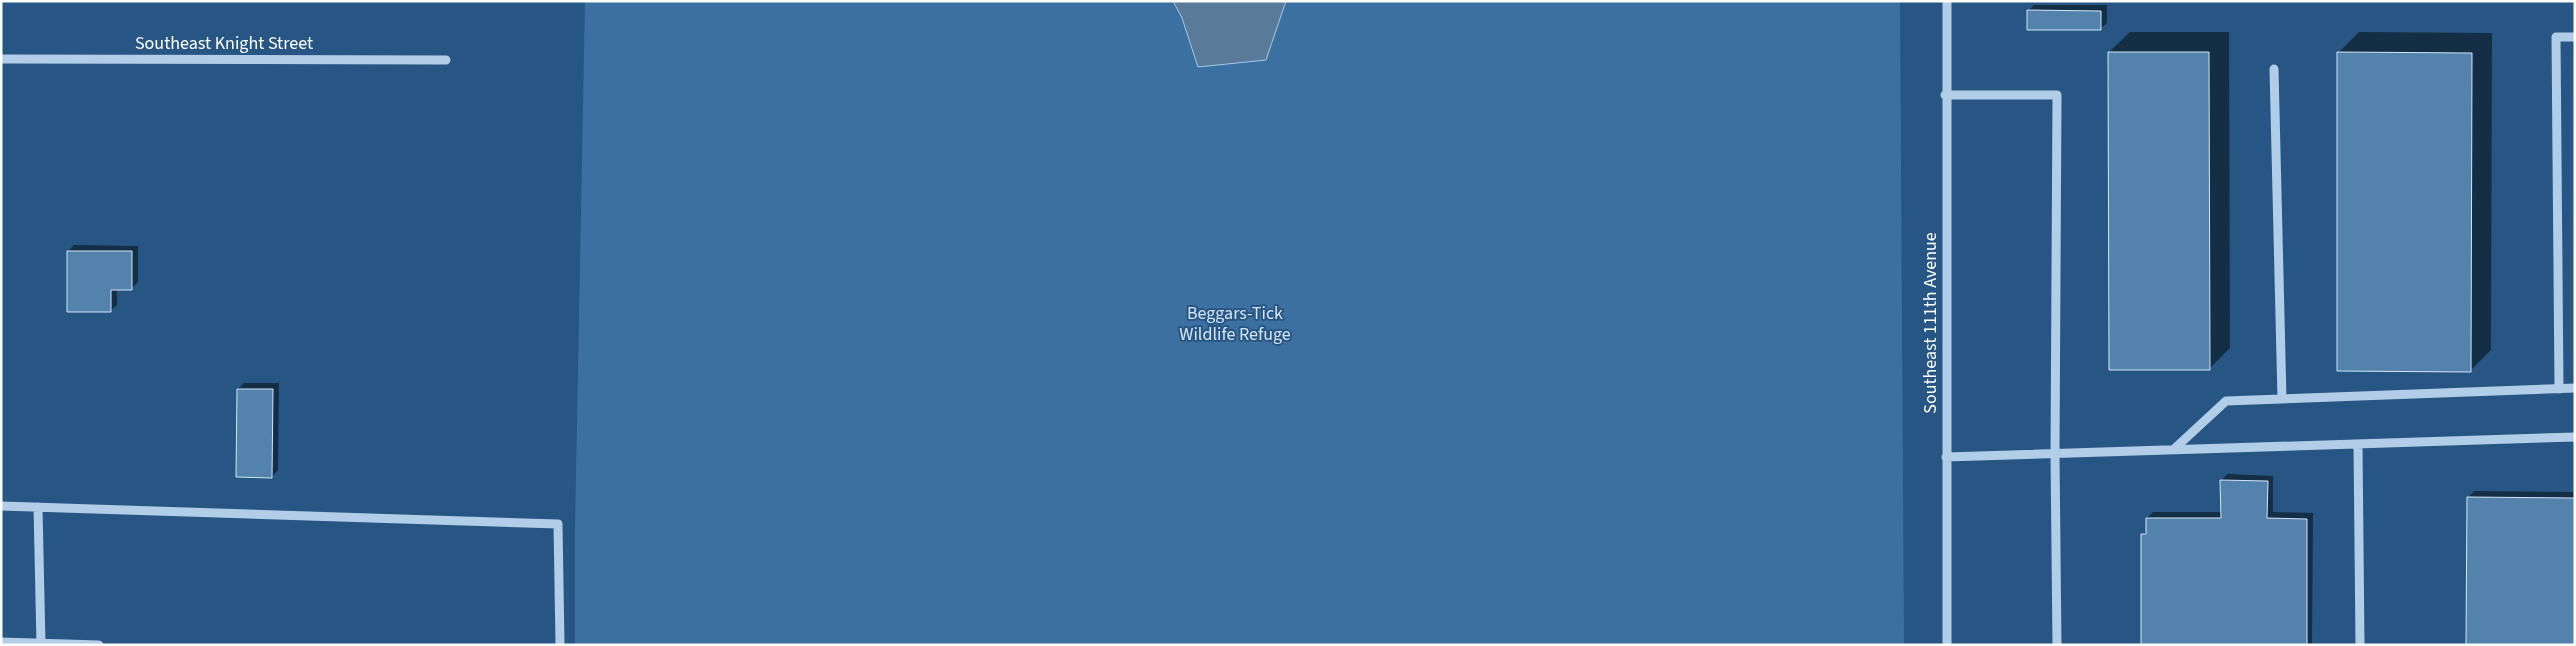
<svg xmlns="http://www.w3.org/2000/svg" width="2576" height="646" font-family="'Source Sans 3',sans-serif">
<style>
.green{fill:#3c70a0}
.water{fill:#5a7a9a;stroke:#a5c9e8}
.shadow{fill:#0007}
.building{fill:#5382ad;stroke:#d4e6f6}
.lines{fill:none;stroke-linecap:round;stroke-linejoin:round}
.minor{stroke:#b1cde7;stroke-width:9}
.labels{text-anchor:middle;stroke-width:4;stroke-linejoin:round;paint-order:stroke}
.street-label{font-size:18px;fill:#fff;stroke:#275684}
.park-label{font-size:18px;fill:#d4e6f6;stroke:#275684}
</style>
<rect width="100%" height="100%" fill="#275684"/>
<path class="green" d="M 585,1 L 1900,1 L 1904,645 L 575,645 L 575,527 Z"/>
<path class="water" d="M 1173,1 L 1286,1 L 1266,60 L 1198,67 L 1182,18 Z"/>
<path class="shadow" d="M 2034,5 L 2107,5 L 2107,23 L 2100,29 L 2028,11 Z
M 2130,32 L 2229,32 L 2230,348 L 2209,369 L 2109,52 Z
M 2359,32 L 2492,33 L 2491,350 L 2470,371 L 2339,52 Z
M 74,245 L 138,246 L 138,282 L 131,289 L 117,289 L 117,305 L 110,311 L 68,251 Z
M 244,383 L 279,383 L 278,470 L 272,477 L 238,389 Z
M 2228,474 L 2273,476 L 2273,512 L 2313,513 L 2312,645 L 2142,645 L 2143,534 L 2147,530 L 2147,518 L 2153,512 L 2222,512 L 2221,480 Z
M 2474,491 L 2575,492 L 2575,645 L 2468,498 Z"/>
<path class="building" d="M 2027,10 L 2101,11 L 2101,30 L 2027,30 Z
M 2108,52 L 2209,52 L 2210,370 L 2109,370 Z
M 2337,52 L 2472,53 L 2471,372 L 2337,371 Z
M 67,251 L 132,251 L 132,290 L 111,290 L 111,312 L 67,312 Z
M 237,389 L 273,389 L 272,478 L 236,477 Z
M 2220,480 L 2268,481 L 2267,518 L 2307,519 L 2307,645 L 2141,645 L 2141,534 L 2146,534 L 2146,518 L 2221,518 Z
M 2467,497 L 2575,498 L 2575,645 L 2466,645 Z"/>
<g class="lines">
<path class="minor" d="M 1947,1 L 1947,645
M 1,59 L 446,60
M 2274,69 L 2282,399
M 1945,95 L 2057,95 L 2055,454 L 2057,645
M 2559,389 L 2556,37 L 2575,37
M 2358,444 L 2360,645
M 2173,450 L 2226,401 L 2575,388
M 1946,457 L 2575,437
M 1,506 L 558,524 L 560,645
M 38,507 L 41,645
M 1,642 L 99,645"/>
</g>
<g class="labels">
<g class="street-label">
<text x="224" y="49">Southeast Knight Street</text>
<text transform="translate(1930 323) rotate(-90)" y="6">Southeast 111th Avenue</text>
</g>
<g class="park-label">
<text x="1235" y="319">Beggars-Tick<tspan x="1235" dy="21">Wildlife Refuge</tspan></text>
</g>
</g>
<rect width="2576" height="646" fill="none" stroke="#ffffff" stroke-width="5"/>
</svg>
